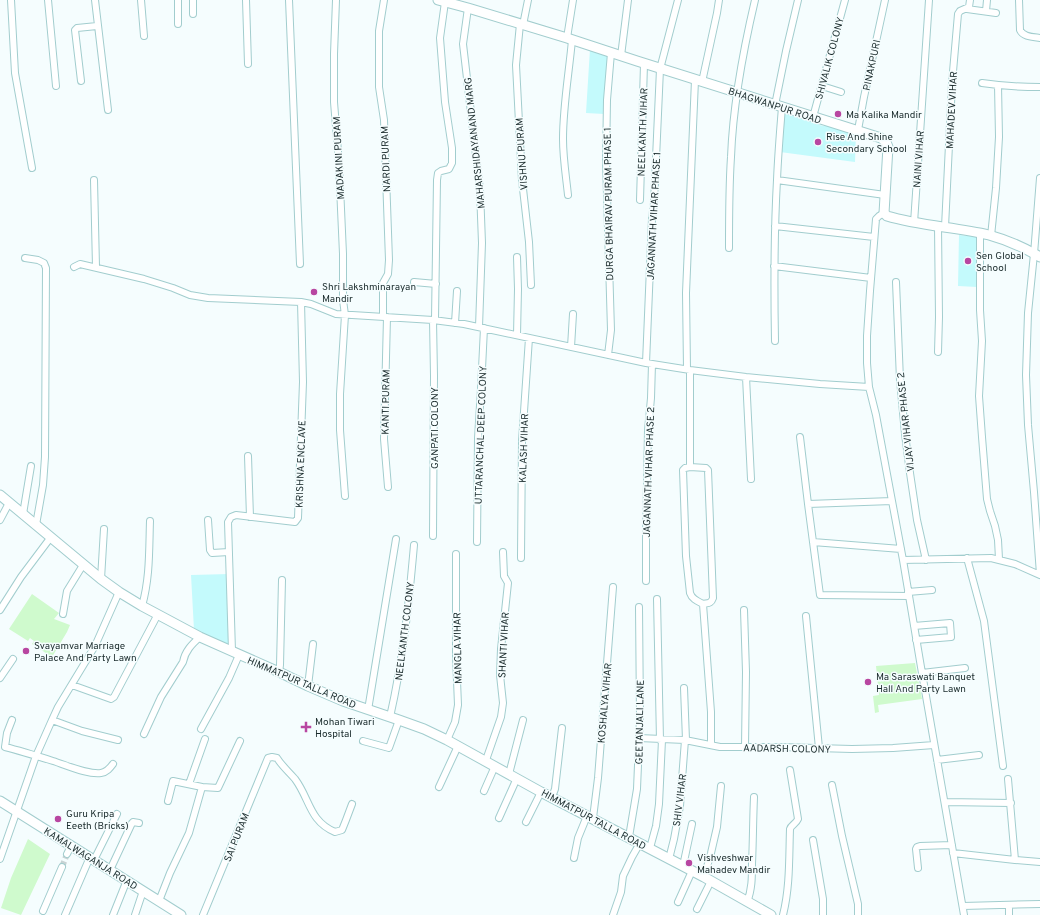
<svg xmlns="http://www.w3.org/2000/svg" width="1040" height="915" font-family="Overpass,sans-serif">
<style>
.built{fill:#c4fafc}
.green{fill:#cffacd}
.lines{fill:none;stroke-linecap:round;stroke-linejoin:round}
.street-tunnel{stroke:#c9d3d4;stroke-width:6;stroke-dasharray:6 3;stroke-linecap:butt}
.street-casing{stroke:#a2cdce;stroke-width:8}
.secondary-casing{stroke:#a2cdce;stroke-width:11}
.street{stroke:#fff;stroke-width:6}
.secondary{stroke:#fff;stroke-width:9}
.poi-dot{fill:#b846a1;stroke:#f5fdfe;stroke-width:1.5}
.labels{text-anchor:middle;stroke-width:3;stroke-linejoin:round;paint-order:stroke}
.street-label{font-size:10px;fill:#1a2b2c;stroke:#f5fdfe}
.poi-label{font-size:10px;fill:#1a2b2c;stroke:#f5fdfe;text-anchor:start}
</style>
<rect width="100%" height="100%" fill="#f5fdfe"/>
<path class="built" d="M 590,49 L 608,55 L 604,114 L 586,113 Z
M 783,112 L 819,123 L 819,125 L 824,126 L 826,125 L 856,133 L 855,162 L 780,152 Z
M 959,235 L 978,237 L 977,287 L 958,286 Z
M 229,574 L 229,646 L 194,630 L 191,575 Z"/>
<path class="green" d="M 32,594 L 59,613 L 54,619 L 70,625 L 67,632 L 52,657 L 32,644 L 34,641 L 30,638 L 28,641 L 9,629 Z
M 915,663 L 922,699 L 878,705 L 879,712 L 875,713 L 873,696 L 879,695 L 876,666 Z
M 28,839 L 50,854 L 21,915 L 1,908 L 11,878 Z"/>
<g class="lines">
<path class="street-tunnel" d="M 62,867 L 67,854"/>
<g class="street-casing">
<path id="street" d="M 11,0 L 15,73 L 32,168
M 48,0 L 56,86
M 95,0 L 108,110
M 141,0 L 144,36
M 178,0 L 178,24
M 193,0 L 193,14
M 246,0 L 248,64
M 289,0 L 300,264
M 336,0 L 334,54 L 334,102 L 339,164 L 343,254 L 343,300 L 345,315 L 340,394 L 340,430 L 345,496
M 1019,0 L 1020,30 C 1023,37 1033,37 1040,38
M 468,8 L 463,44 L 480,190 L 482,243 L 479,327
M 967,9 L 996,13
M 986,11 L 987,0
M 520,24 L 516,65 L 522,180 L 529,242 L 531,285
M 523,25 L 528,0
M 567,38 L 573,0
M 621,56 L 628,0
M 81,81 L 75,30 L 77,28 L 97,26
M 702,82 L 717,13 L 719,0
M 982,83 C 1002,86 1020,87 1040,87
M 822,86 L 841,92
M 775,105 L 786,51 L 798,0
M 813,117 L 845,0
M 858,130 L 864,97 L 885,0
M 94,180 L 96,267
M 777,180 L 885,195
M 568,195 C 566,176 563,158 563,139 C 563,106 569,73 572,40
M 640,200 L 644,64
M 884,213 L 879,216 L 876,219 L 870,291 L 867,336 L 867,363 L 869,387 L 876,415 L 903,560 L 922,673 L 964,915
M 914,223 L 929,0
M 775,226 L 874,237
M 938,226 L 939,317 L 938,352
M 945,227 L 952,83 L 958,14 L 960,11 L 969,7 L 970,0
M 980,233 L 980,310 L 982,341 L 979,396 L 982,437 L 987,499 L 990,511 L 995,526 L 998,540 L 999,559
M 991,236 L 996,188 L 999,137 L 998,85
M 729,248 C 729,218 729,187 731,157 C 733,104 743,51 755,0
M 25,258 L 38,260 L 44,263 L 46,268 L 45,457 L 43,485 L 36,525
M 774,266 L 871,278
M 74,267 L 80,264 L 144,279 L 173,288 L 190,295 L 208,298 L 301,302 L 311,304 L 336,314 L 433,320 L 464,324 L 646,363 L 690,370 L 746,377 L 820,384 L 869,387
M 414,282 L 436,284
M 896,282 L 900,380 L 905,434 L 910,473 L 917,520 L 926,560
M 383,317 L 383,283 L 388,274 L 389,260 L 384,120 L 379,87 L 379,31 L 384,0
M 387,317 L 384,439 L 388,487
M 435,320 L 437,180 L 438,173 L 441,171 L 449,169 L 452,163 L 452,148 L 445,102 L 440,38 L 445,2
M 455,323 L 457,291
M 517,335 L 518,289 L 517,257
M 775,341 C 774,287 774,234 777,180 C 778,156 780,131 782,107
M 571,347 L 573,314
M 608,355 L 611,330 L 606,161 L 607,100 L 611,53
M 646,363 L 652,219 L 654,203 L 660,69 L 678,0
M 687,369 L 686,293 L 695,80
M 690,370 L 690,467 L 685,468 L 683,470 L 686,556 L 690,593 C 692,599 697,601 703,604 L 711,712 L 711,745
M 746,377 L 751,479
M 800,437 L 808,504 L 820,595 L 909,596
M 248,456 L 250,517
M 690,467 L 706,468 L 708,470 L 713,598 C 711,604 708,603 703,604
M 808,504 L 892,501
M 23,514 L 31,466
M 0,520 L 9,503
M 208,520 L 210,550 L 212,553 L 229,552
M 433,536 L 434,376 L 433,320
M 477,542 L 478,438 L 481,389 L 484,328
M 813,542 L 901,549
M 521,558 L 522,441 L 529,338
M 967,558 L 984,621 L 1003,766
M 903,560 L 991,558 L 1015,564 L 1040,575
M 1040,574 L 1034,492 L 1028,425 L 1026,375 L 1028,313 L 1034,254 L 1040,178
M 101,579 L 104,529
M 646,581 L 646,538 L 648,430 L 651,398 L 652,364
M 908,592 L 932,590
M 657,599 L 660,740
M 142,606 C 150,578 149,550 150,521
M 0,610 L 21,577 L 51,537
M 744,610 L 746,672 L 745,747
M 63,614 L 67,591 L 83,565
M 806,616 L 819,748
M 914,626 L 950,623 L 951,637 L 916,640
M 232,651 L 228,522 L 231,517 L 236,515 L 295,522 L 298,518 L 303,382 L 301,302
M 279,672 L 280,665 L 282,580
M 922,673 L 965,668
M 0,678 L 13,659
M 72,685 L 111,699 L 114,697 L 158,614
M 308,686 L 313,644
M 684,688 L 686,740
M 368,710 L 396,539
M 390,717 C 403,660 409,602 414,545
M 12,720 L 7,733 L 5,747 C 21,751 37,756 53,761 C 66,765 88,775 101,773 C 107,772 110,768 113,764
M 52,720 L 82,731 L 118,740
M 201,729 L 229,678 L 239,655
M 144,734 L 161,697 L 183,662 C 185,651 192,644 200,637
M 639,738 L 685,740 L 720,747 L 780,747 L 852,749 L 893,748 L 934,745
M 447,740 L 455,722 L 458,705 L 456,656 L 456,554
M 363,741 L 389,748 L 399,720
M 486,760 L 501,717 L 503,703 L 500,675 L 501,649 L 508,583 L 504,576 L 503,552
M 937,760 L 979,755
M 509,774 L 523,720
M 1008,779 L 1015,860
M 189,784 L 205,739
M 832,785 L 842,836 L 858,904 L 858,915
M 439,787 L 458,746
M 484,791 L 495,766
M 552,797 L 555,789 L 562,728
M 168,801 L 173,781 L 202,787
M 945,802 L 1011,803
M 499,818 L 517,778
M 593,818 L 598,778 L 613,587
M 526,822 L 541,792
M 629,837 L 637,789 L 640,717 L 639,607
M 813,840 L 823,899 L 823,915
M 650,848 L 656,826 L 659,804 L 662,740
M 953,853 L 1015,860 L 1040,862
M 67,854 L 71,846
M 574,858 L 578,838 L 587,816
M 0,859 L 36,756 L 52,720 L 58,707 L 95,646 L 119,592
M 669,859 L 674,839 L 680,806 L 685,740
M 94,860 L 117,814
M 683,866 L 692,824
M 918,868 L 916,849 L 917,847 L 920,846 L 952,845
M 110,870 L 132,823 L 133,822 L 139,823
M 704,877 L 711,853 L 717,827 L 721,786
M 159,901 L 170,873 L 189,833 L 202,787 L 218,788 L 240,741
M 678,902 L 692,871
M 747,902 C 752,890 752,877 752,864 C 753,842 753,820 754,797
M 1009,905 L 1009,915
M 963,906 L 1040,904
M 697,909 L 711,881
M 43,911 L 62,867
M 65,915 L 90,857
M 113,915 L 127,880
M 135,915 L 143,891
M 203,915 L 268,758 L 272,757 L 277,758 C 282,766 289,772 295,779 C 310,799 309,821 335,832 L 342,830 L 346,820 L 352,804
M 613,915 L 621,892 L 623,876 L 632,857 L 640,843
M 783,915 C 790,887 789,858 790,829 C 791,825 796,824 798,819 L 790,770"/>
</g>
<g class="secondary-casing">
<path id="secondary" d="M 438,0 L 468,8 L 567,38 L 637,61 L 881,138 L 886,142 L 888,147 L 884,213 L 887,216 C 920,226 956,227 989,235 C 1007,240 1025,248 1040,257
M 0,495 L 101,579 L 119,592 L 142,606 L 200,637 L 279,672 L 308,686 L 343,701 L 399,720 L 424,729 L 447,740 L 541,792 L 704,877 L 771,915
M 0,801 L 181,915"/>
</g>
<use href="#street" class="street"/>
<use href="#secondary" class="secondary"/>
</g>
<g class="poi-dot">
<circle cx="838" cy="114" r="4"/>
<circle cx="818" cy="142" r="4"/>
<circle cx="968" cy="261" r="4"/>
<circle cx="314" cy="292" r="4"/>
<circle cx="26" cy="651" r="4"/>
<circle cx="868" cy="682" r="4"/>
<path d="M304 721h4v4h4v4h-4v4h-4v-4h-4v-4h4z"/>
<circle cx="58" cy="819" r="4"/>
<circle cx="689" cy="863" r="4"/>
</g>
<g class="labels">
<g class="street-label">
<text transform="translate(829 58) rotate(-75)" y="4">SHIVALIK COLONY</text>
<text transform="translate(871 65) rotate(-78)" y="4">PINAKPURI</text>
<text transform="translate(775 105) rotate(18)" y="4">BHAGWANPUR ROAD</text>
<text transform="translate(951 110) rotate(-87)" y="4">MAHADEV VIHAR</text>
<text transform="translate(642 132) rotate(-88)" y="4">NEELKANTH VIHAR</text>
<text transform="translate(474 143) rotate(-96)" y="4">MAHARSHIDAYANAND MARG</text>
<text transform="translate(521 154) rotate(-94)" y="4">VISHNU PURAM</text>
<text transform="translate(338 158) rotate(-93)" y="4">MADAKINI PURAM</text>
<text transform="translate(385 159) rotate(-92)" y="4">NARDI PURAM</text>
<text transform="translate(918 159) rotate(-86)" y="4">NAINI VIHAR</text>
<text transform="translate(608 204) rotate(-91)" y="4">DURGA BHAIRAV PURAM PHASE 1</text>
<text transform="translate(653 216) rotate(-87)" y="4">JAGANNATH VIHAR PHASE 1</text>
<text transform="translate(385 402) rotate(-89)" y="4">KANTI PURAM</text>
<text transform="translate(905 422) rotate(-96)" y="4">VIJAY VIHAR PHASE 2</text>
<text transform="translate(434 428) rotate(-90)" y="4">GANPATI COLONY</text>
<text transform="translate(480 435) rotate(-88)" y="4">UTTARANCHAL DEEP COLONY</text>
<text transform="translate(523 448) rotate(-88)" y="4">KALASH VIHAR</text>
<text transform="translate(300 464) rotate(-88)" y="4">KRISHNA ENCLAVE</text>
<text transform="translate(648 472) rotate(-88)" y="4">JAGANNATH VIHAR PHASE 2</text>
<text transform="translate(404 631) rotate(-83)" y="4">NEELKANTH COLONY</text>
<text transform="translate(503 645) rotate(-87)" y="4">SHANTI VIHAR</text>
<text transform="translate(457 648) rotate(-91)" y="4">MANGLA VIHAR</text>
<text transform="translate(302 682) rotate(23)" y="4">HIMMATPUR TALLA ROAD</text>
<text transform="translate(604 703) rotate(-85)" y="4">KOSHALYA VIHAR</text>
<text transform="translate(639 722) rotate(-89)" y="4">GEETANJALI LANE</text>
<text transform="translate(787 748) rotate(1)" y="4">AADARSH COLONY</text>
<text transform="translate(679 800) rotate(-83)" y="4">SHIV VIHAR</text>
<text transform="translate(594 819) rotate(28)" y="4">HIMMATPUR TALLA ROAD</text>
<text transform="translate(236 837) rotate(-68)" y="4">SAI PURAM</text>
<text transform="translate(91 858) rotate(32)" y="4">KAMALWAGANJA ROAD</text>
</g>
<g class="poi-label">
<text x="846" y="118">Ma Kalika Mandir</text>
<text x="826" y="140">Rise And Shine<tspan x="826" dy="12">Secondary School</tspan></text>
<text x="976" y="259">Sen Global<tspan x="976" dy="12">School</tspan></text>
<text x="322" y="290">Shri Lakshminarayan<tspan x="322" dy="12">Mandir</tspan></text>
<text x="34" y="649">Svayamvar Marriage<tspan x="34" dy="12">Palace And Party Lawn</tspan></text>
<text x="876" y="680">Ma Saraswati Banquet<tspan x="876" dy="12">Hall And Party Lawn</tspan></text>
<text x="315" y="725">Mohan Tiwari<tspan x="315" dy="12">Hospital</tspan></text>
<text x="66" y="817">Guru Kripa<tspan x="66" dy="12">Eeeth (Bricks)</tspan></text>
<text x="697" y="861">Vishveshwar<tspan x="697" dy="12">Mahadev Mandir</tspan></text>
</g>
</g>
</svg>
